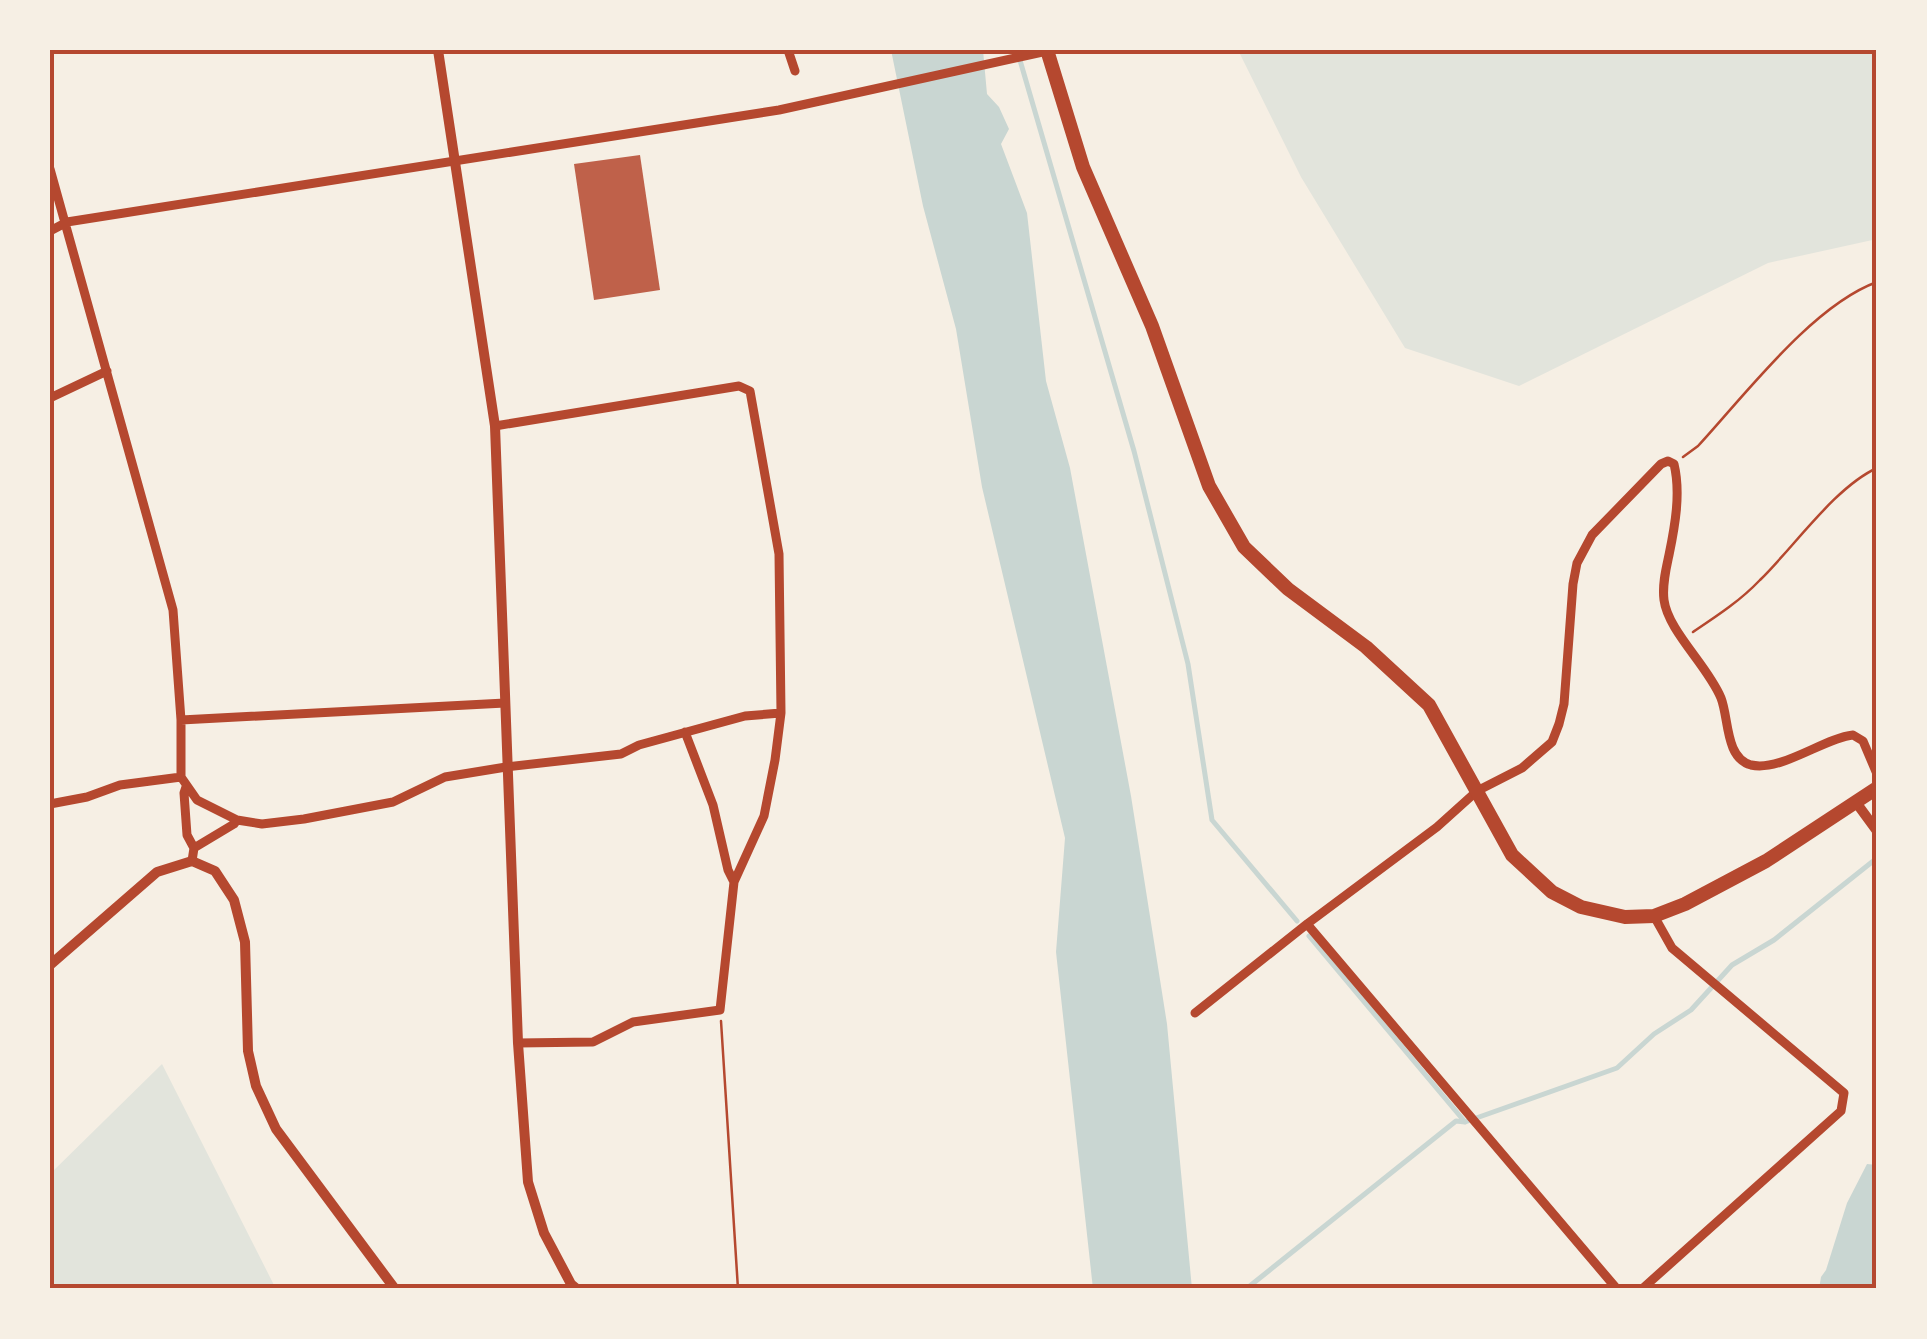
<svg xmlns="http://www.w3.org/2000/svg" width="1927" height="1339" font-family="Commissioner,sans-serif">
<style>
.green{fill:#e2e4dc}
.water{fill:#c9d6d2}
.lines{fill:none;stroke-linecap:round;stroke-linejoin:round}
.stream{stroke:#c9d6d2;stroke-width:5}
.building{fill:#bf614a}
.path{stroke:#b5482f;stroke-width:2.5}
.minor{stroke:#b5482f;stroke-width:9}
.tertiary{stroke:#b5482f;stroke-width:10}
.primary{stroke:#b5482f;stroke-width:14}
.neatline{fill:none;stroke:#b5482f;stroke-width:4}
</style>
<rect width="100%" height="100%" fill="#f6efe4"/>
<path class="green" d="M 1238,50 L 1877,50 L 1877,239 L 1768,263 L 1519,386 L 1405,348 L 1301,177 Z
M 162,1064 L 276,1289 L 50,1289 L 50,1174 Z"/>
<path class="water" d="M 891,50 L 983,50 L 987,94 L 999,107 L 1009,129 L 1001,144 L 1027,213 L 1046,381 L 1070,468 L 1131,796 L 1167,1024 L 1192,1289 L 1093,1289 L 1056,952 L 1065,838 L 982,487 L 956,329 L 923,206 Z
M 1867,1164 L 1877,1165 L 1877,1289 L 1819,1289 L 1821,1277 L 1826,1270 L 1847,1203 Z"/>
<g class="lines">
<path class="stream" d="M 1017,50 L 1134,451 L 1188,664 L 1212,820 L 1297,921
M 1309,936 L 1465,1122
M 1246,1289 L 1456,1121 L 1465,1122 L 1617,1068 L 1654,1034 L 1691,1010 L 1732,965 L 1774,940 L 1877,858"/>
</g>
<path class="building" d="M 640,155 L 660,290 L 594,300 L 574,164 Z"/>
<g class="lines">
<path class="path" d="M 1683,457 L 1698,446 C 1745,395 1813,305 1877,282
M 1693,632 C 1717,616 1740,601 1760,580 C 1794,547 1835,487 1877,468
M 721,1021 L 738,1289"/>
<path class="minor" d="M 788,50 L 795,71
M 50,169 L 173,610 L 181,720 L 181,777 L 197,800 L 237,820 L 262,824 L 304,819 L 393,802 L 445,777 L 506,767 L 621,754 L 639,745 L 745,716 L 781,713
M 50,231 L 67,222 L 779,110 L 1047,51
M 50,398 L 107,371
M 495,426 L 739,386 L 750,391 L 779,554 L 781,713 L 775,760 L 764,816 L 734,882 L 720,1010 L 633,1022 L 593,1042 L 518,1043
M 181,720 L 505,703
M 685,732 L 713,805 L 728,870 L 734,882
M 186,787 L 184,793 L 187,835 L 194,848
M 50,804 L 87,797 L 120,785 L 181,777
M 192,861 L 194,848 L 234,824 L 237,820
M 1307,924 L 1617,1289
M 1195,1013 L 1307,924 L 1437,827 L 1477,791 L 1522,768 L 1552,742 L 1559,724 L 1564,704 L 1573,584 L 1577,563 L 1592,535 L 1661,464 L 1668,461 L 1674,464 C 1681,493 1675,526 1669,555 C 1666,569 1662,585 1664,600 C 1668,631 1708,666 1721,698 C 1729,718 1725,758 1751,765 C 1781,772 1824,738 1853,735 L 1863,741 L 1877,774
M 1642,1289 L 1841,1111 L 1844,1093 L 1672,948 L 1654,916"/>
<path class="tertiary" d="M 438,50 L 495,426 L 518,1043 L 528,1182 L 544,1233 L 571,1284 L 577,1289
M 1855,801 L 1877,831
M 50,965 L 157,872 L 192,861 L 215,871 L 234,900 L 245,942 L 248,1051 L 256,1086 L 276,1129 L 395,1289"/>
<path class="primary" d="M 1047,50 L 1083,167 L 1152,326 L 1209,486 L 1244,547 L 1288,589 L 1366,647 L 1429,705 L 1512,855 L 1552,892 L 1581,907 L 1625,917 L 1654,916 L 1685,904 L 1766,861 L 1877,788"/>
</g>
<rect width="1927" height="1339" fill="none" stroke="#f6efe4" stroke-width="105"/>
<rect x="52" y="52" width="1822" height="1234" class="neatline"/>
</svg>
